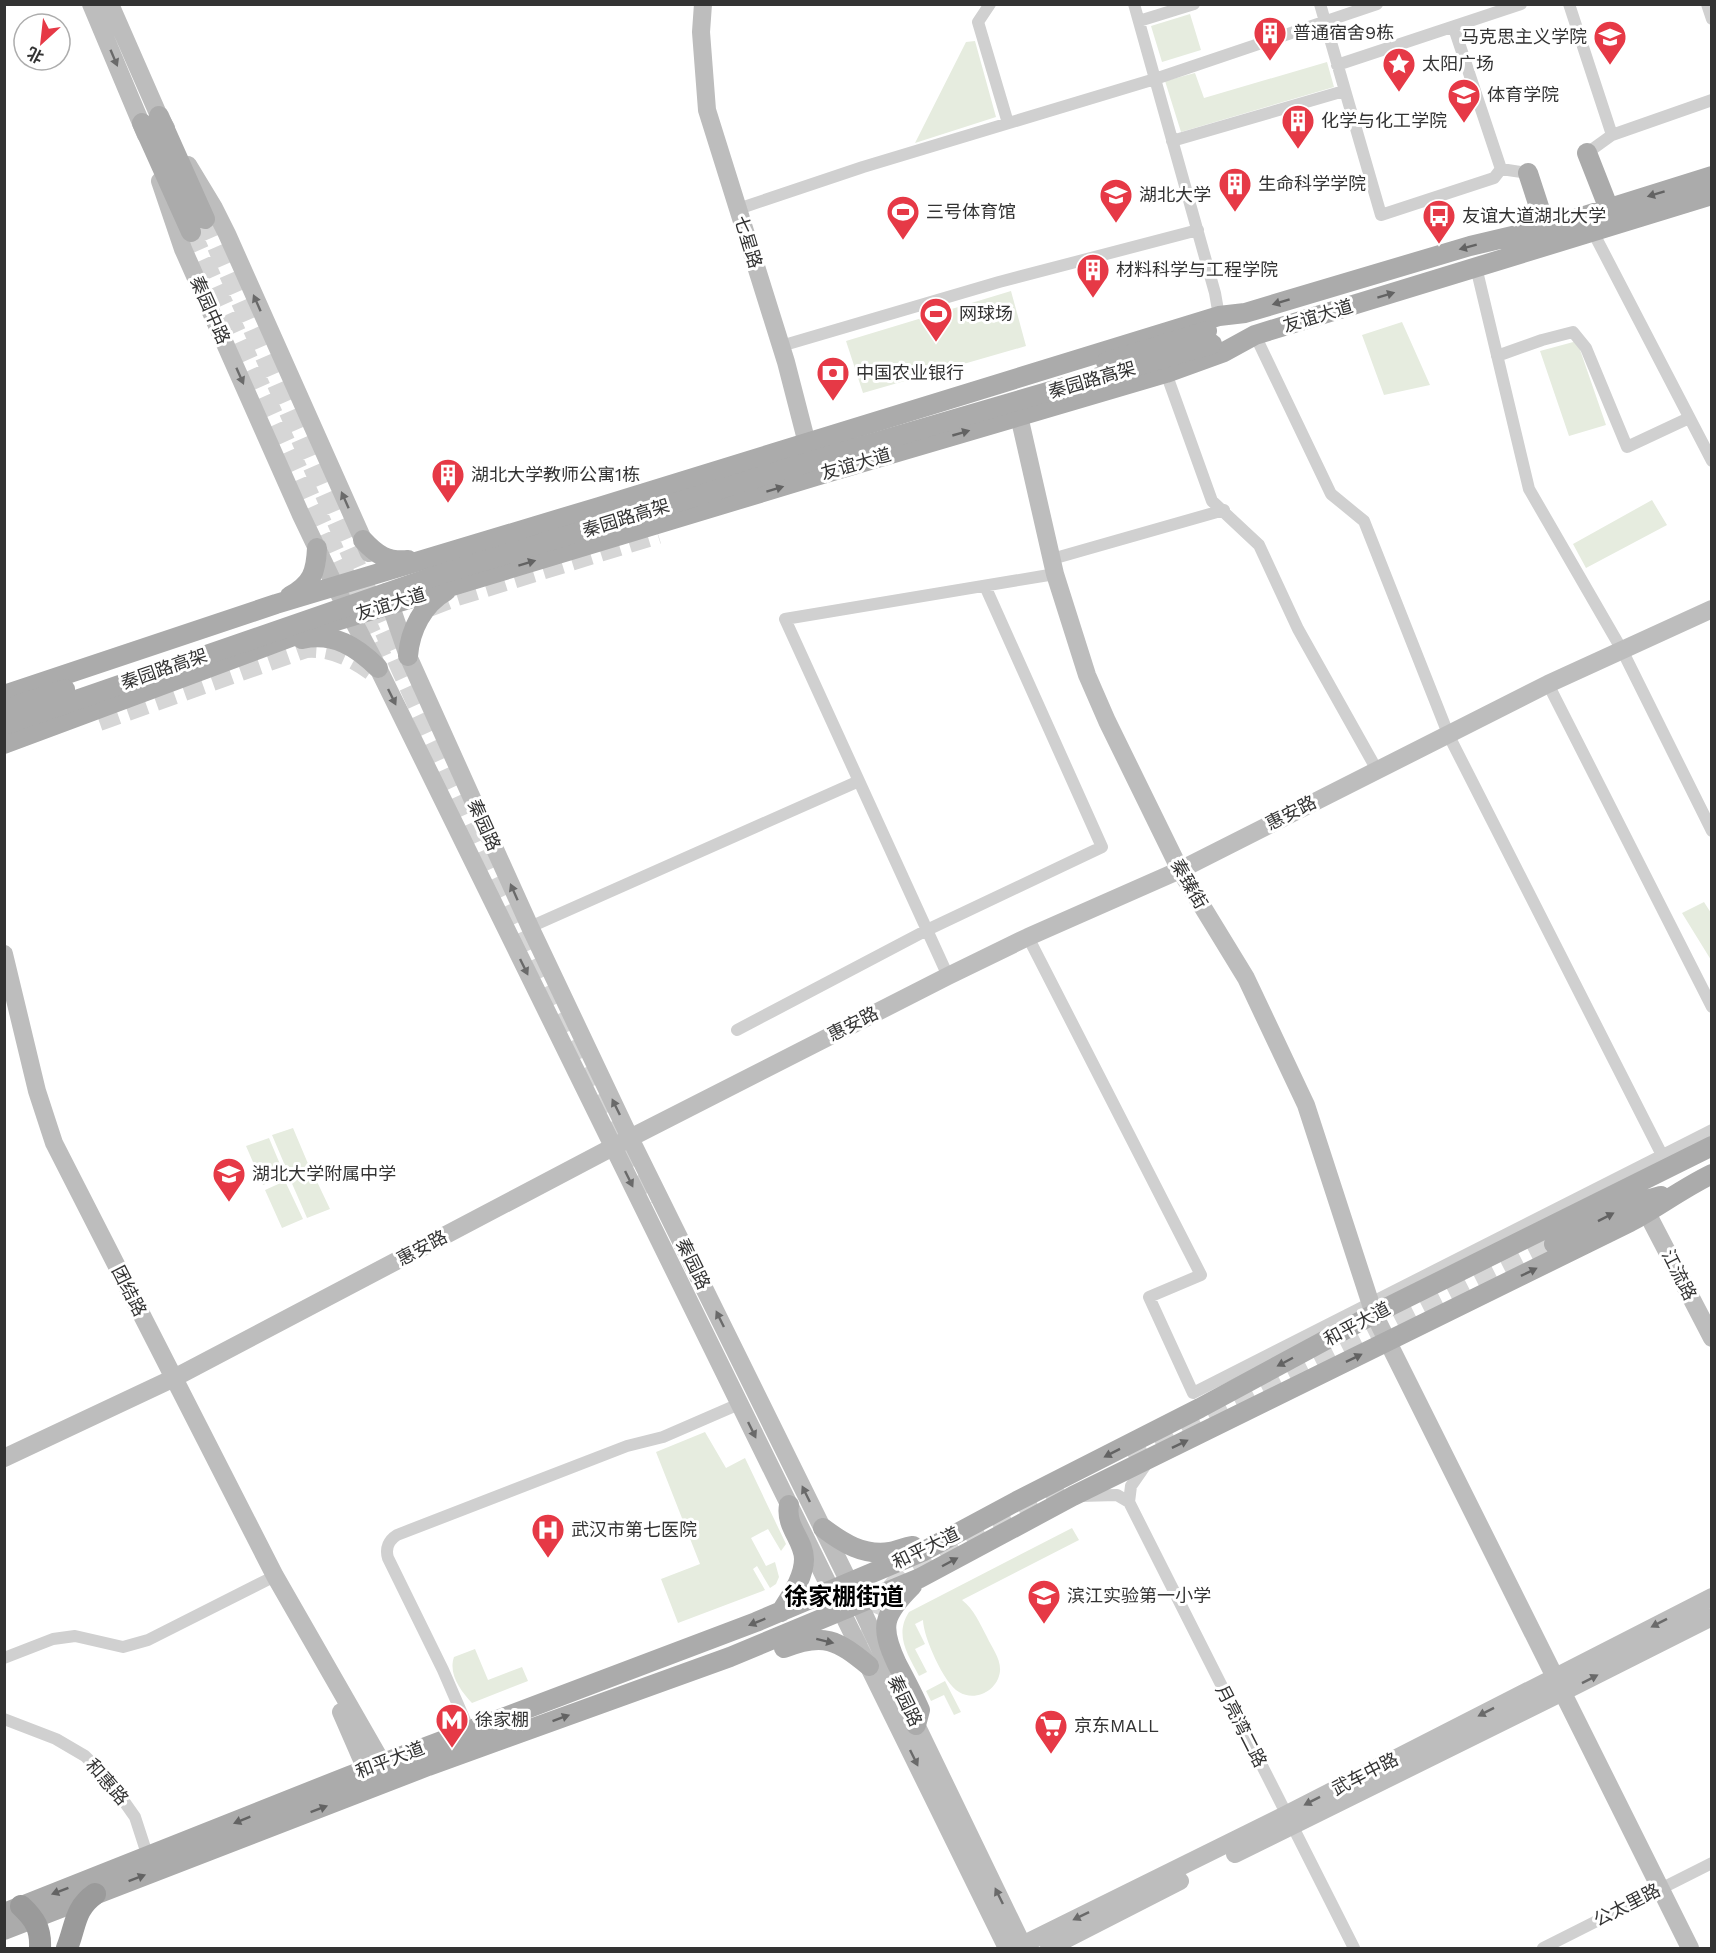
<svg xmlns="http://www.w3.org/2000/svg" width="1716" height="1953" font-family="'Work Sans','Noto Sans SC',sans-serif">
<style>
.green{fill:#e6ecdf}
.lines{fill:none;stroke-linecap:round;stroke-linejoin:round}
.primary-tunnel{stroke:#d6d6d6;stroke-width:20;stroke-dasharray:20 10;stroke-linecap:butt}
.street{stroke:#d0d0d0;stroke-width:12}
.secondary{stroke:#bdbdbd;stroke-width:18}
.primary{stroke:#ababab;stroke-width:20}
.highway{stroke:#9a9a9a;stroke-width:22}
.primary-bridge{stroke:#ababab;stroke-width:20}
.oneway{fill:#6a6a6a}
.oneway2{fill:#636363}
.labels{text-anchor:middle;stroke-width:6;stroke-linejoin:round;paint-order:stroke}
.poi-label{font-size:18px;fill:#333;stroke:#fff;text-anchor:start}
.street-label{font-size:18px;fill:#333;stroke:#fff}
.district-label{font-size:24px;font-weight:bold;fill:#000;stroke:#fff}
</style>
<rect width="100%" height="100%" fill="#fff"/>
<path class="green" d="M 1190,14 L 1201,50 L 1162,62 L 1151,26 Z
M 975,41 L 996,117 L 915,143 L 966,42 Z
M 1327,62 L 1334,87 L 1181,132 L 1165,81 L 1195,73 L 1204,98 Z
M 1011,291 L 1026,346 L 863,393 L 846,341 Z
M 1402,322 L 1430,385 L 1384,395 L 1362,335 Z
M 1577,341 L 1606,425 L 1569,436 L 1540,351 Z
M 1652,500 L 1667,525 L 1586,568 L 1573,544 Z
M 1704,902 L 1711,913 L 1711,960 L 1682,913 Z
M 293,1128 L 309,1166 L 289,1175 L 272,1135 Z
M 269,1138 L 285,1176 L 263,1185 L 246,1146 Z
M 311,1169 L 330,1209 L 307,1218 L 290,1179 Z
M 285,1181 L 303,1219 L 282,1228 L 265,1190 Z
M 705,1432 L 726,1468 L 745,1458 L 786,1544 L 781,1551 L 768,1529 L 751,1538 L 766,1566 L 775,1562 L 779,1577 L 776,1584 L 770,1588 L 757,1566 L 753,1569 L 765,1590 L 678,1623 L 661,1579 L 700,1564 L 656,1452 Z
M 1072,1528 L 1079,1540 L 962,1600 C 974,1609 980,1624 987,1637 C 992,1648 1001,1659 1000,1671 C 998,1691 975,1702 959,1692 C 944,1684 923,1636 923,1620 L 915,1624 L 925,1644 L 915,1649 L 927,1672 L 919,1676 C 908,1655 894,1635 909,1612 Z
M 475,1649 L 488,1680 L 522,1667 L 528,1681 L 472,1703 C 461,1691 448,1674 454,1657 Z
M 945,1681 L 961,1712 L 954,1715 L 944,1695 L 931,1701 L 926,1691 Z"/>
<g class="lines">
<path class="primary-tunnel" d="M 205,219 L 401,669 L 485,853 L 651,1203
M 191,232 L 382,657
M 429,607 L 457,596 L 658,534
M 99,721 L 306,648 C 331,646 352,657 372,671
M 1129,1458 L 1554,1244
M 870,1643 C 870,1614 889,1587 910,1569 L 1066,1490"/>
<path class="street" d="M 990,4 L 978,22 L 1008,123
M 1134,4 L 1215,293 L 1219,316
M 1320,4 L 1381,215 L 1494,178 L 1501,169 L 1528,173
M 1569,4 L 1612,135 L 1587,153
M 1707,4 L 1712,19
M 1139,21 L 1194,4
M 1454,28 L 1501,169
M 1337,65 L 1521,4
M 1612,135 L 1712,100
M 1172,141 L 1344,91
M 738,209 L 863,167 L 1155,79 L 1377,4
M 1593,232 L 1712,461
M 1476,267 L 1529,489 L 1622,650 L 1712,831
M 1255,335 L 1331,494 L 1364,521 L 1449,736 L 1662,1155
M 781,346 L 999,282 L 1198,230
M 1497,356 L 1542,340 L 1573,332 L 1586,348 L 1627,447 L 1689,418
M 1166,373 L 1212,501 L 1259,545 L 1298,629 L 1377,770
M 1052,559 L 1224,510
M 1548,684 L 1712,1007
M 530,927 L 859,781
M 1028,937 L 1201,1275 L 1149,1297 L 1193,1393 L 1712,1130
M 948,976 L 785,619 L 1055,574
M 737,1030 L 927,930 L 1102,847 L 985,586
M 1080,1496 L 1117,1495 L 1129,1502 L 1354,1948
M 1129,1502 L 1131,1486 L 1147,1463
M 4,1658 L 53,1639 L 75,1636 L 123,1647 L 148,1640 L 275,1576
M 4,1719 L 56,1739 L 85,1756 L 109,1780 L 135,1817 L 148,1857
M 469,1730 L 443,1670 L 388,1558 C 385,1548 389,1540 397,1535 L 627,1446 L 663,1437 L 739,1404
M 1543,1948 L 1712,1863"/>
<path class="secondary" d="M 91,4 L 146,135
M 110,4 L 159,116 L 166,128
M 703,4 L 701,32 L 707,110 L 786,362 L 810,455
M 188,165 L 214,208 L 227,234 L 369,553
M 160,181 L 183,249 L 301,515 L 335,586 L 378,668 L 1007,1948
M 1019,416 L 1055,574 L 1087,675 L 1107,721 L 1180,870 L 1246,978 L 1306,1105 L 1374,1314 L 1690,1948
M 386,592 L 408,656 L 530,927 L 630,1138 L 850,1584 L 895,1681 L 1024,1948
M 4,954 L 37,1091 L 54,1143 L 275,1576 L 389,1775
M 1647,1213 L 1712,1338
M 4,1458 L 174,1378 L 630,1138 L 948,976 L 1028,937 L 1180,870 L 1548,684 L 1712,609
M 341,1712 L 372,1783
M 1235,1854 L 1563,1692 L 1712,1617
M 1016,1948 L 1285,1815 L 1712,1597
M 1049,1948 L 1180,1881"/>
<path class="primary" d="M 159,116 L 205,219
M 142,123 L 191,232
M 1587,153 L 1609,209
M 1528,173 L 1546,228
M 363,540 C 377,555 387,562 408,560
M 290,596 C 312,584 316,572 317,548
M 302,639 C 334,632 357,647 378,668
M 408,656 C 410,630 423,604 446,591
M 4,695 L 276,604 L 599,507 L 1219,316 L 1245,313 L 1470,246 L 1546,228 L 1712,176
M 4,744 L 323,625 L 816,476 L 1166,373 L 1224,352 L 1255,335 L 1712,195
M 1554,1244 L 1629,1205 L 1661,1196
M 823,1528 C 843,1543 863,1556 890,1552 C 898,1550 906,1547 913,1546
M 912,1586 C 883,1615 879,1626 897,1664 C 905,1679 913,1694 920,1710 L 916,1725
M 781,1612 C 790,1597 804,1578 804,1559 C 804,1540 785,1527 789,1505
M 784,1648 C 824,1632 837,1640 869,1666
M 4,1913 L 349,1776 L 756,1622 L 924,1551 L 1017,1501 L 1200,1408 L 1374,1314 L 1712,1146
M 4,1930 L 428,1766 L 730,1657 L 920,1578 L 1073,1496 L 1630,1222 C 1658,1207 1683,1188 1712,1174"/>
<path class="highway" d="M 21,1906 C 35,1919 41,1929 40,1948
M 67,1948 C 76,1926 74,1909 95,1894"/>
<path class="primary-bridge" d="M 1106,362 L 1207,331
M 4,710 L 65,689
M 4,725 L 441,574 L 835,454 L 1212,344"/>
</g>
<defs><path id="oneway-solid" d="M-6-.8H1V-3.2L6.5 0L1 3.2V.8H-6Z" transform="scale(1.5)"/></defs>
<g class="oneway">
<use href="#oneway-solid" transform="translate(114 58) rotate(67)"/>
<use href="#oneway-solid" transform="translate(257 303) rotate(-114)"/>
<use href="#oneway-solid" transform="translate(240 376) rotate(66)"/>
<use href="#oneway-solid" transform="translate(345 500) rotate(-114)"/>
<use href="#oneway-solid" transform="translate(392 697) rotate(64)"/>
<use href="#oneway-solid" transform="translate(514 892) rotate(-114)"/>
<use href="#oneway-solid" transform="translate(524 967) rotate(64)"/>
<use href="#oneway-solid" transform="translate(616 1107) rotate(-116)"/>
<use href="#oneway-solid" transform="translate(629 1179) rotate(64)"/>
<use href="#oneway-solid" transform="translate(720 1319) rotate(-116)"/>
<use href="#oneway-solid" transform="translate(752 1430) rotate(64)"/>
<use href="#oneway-solid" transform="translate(806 1494) rotate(-116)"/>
<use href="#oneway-solid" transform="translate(1659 1623) rotate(153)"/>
<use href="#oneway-solid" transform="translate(1590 1679) rotate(-27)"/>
<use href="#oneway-solid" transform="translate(1486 1712) rotate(153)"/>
<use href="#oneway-solid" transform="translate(914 1758) rotate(64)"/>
<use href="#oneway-solid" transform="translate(1312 1801) rotate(153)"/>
<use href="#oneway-solid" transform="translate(999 1896) rotate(-116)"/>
<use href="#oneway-solid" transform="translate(1081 1916) rotate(154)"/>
</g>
<g class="oneway2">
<use href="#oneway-solid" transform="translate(1656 194) rotate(163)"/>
<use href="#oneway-solid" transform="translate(1468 247) rotate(165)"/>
<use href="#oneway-solid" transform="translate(1386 295) rotate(-17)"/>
<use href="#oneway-solid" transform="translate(1281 302) rotate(163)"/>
<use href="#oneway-solid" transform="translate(961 433) rotate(-16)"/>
<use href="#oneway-solid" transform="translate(775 489) rotate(-17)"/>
<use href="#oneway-solid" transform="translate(527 563) rotate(-17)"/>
<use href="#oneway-solid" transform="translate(1606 1217) rotate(-27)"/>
<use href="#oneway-solid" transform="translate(1529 1272) rotate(-26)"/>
<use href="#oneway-solid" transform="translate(1354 1358) rotate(-26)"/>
<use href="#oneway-solid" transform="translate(1285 1362) rotate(152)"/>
<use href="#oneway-solid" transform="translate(1180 1444) rotate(-26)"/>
<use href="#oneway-solid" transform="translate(1112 1453) rotate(153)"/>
<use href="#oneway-solid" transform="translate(950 1562) rotate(-28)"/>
<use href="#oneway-solid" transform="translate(757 1622) rotate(158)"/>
<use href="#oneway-solid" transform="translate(825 1641) rotate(14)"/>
<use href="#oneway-solid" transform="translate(561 1718) rotate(-20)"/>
<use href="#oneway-solid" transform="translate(319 1809) rotate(-21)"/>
<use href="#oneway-solid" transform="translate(242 1820) rotate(158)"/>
<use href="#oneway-solid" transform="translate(137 1878) rotate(-21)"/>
<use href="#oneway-solid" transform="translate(60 1891) rotate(159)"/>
</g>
<defs>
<g id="building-pin" transform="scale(1.725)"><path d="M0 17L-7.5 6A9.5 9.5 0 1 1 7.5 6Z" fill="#e63946" stroke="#fff"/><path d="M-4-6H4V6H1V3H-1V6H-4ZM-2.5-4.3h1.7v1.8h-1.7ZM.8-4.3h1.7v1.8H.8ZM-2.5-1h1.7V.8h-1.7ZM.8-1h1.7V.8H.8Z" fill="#fff"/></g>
<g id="university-pin" transform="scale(1.725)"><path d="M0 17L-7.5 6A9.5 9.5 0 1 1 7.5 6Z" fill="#e63946" stroke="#fff"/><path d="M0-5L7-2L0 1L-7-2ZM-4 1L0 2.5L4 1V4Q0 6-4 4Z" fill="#fff"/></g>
<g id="sight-pin" transform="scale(1.725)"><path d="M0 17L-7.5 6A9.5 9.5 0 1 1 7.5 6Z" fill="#e63946" stroke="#fff"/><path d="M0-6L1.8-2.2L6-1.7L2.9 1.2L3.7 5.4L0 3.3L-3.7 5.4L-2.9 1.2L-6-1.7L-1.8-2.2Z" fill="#fff"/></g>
<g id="stadium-pin" transform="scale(1.725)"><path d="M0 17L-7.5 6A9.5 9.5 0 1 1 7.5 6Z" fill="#e63946" stroke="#fff"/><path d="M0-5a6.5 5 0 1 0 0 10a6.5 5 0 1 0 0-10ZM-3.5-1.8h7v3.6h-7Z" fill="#fff"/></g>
<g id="bus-pin" transform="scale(1.725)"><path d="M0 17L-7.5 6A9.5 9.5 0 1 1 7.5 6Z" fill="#e63946" stroke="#fff"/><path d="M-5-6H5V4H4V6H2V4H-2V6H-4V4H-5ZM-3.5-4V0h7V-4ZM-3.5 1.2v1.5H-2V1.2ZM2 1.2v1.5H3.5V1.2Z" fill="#fff"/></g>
<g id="bank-pin" transform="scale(1.725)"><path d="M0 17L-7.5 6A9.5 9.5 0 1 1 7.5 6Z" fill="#e63946" stroke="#fff"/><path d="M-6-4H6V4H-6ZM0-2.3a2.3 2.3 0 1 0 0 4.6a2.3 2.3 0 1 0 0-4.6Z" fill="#fff"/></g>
<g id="school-pin" transform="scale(1.725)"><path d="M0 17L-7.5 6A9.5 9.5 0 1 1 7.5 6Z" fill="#e63946" stroke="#fff"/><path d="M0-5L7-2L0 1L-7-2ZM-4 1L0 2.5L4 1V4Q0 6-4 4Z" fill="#fff"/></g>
<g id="hospital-pin" transform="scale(1.725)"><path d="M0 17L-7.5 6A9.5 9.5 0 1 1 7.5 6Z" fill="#e63946" stroke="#fff"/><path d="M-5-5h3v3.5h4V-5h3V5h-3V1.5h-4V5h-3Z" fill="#fff"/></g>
<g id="metro-pin" transform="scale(1.725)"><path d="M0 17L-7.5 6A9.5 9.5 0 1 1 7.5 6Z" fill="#e63946" stroke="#fff"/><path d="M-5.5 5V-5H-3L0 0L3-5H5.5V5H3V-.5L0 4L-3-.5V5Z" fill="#fff"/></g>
<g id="supermarket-pin" transform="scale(1.725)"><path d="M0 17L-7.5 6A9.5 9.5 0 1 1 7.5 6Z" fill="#e63946" stroke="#fff"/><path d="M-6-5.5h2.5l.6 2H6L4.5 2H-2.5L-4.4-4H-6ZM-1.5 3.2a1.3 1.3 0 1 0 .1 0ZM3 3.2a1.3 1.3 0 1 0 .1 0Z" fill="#fff"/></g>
</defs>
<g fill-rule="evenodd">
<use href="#building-pin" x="1270" y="33"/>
<use href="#university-pin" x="1610" y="37"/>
<use href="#sight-pin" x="1399" y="64"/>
<use href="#university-pin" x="1464" y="95"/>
<use href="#building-pin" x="1298" y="121"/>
<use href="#building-pin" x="1235" y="184"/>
<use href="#university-pin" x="1116" y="195"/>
<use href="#stadium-pin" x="903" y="212"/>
<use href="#bus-pin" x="1439" y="216"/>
<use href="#building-pin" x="1093" y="270"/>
<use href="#stadium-pin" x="936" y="314"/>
<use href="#bank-pin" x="833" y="373"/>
<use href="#building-pin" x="448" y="475"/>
<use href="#school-pin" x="229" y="1174"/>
<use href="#hospital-pin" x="548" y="1530"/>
<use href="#school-pin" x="1044" y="1596"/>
<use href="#metro-pin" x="452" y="1720"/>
<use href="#supermarket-pin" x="1051" y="1726"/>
</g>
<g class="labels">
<g class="poi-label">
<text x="1293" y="39">普通宿舍9栋</text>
<text x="1587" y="43" text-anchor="end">马克思主义学院</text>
<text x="1422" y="70">太阳广场</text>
<text x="1487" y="101">体育学院</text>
<text x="1321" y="127">化学与化工学院</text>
<text x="1258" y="190">生命科学学院</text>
<text x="1139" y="201">湖北大学</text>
<text x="926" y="218">三号体育馆</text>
<text x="1462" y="222">友谊大道湖北大学</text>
<text x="1116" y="276">材料科学与工程学院</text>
<text x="959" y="320">网球场</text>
<text x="856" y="379">中国农业银行</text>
<text x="471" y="481">湖北大学教师公寓1栋</text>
<text x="252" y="1180">湖北大学附属中学</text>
<text x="571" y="1536">武汉市第七医院</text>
<text x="1067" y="1602">滨江实验第一小学</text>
<text x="475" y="1726">徐家棚</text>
<text x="1074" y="1732">京东MALL</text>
</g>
<g class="street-label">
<text transform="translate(748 242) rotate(73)" y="6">七星路</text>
<text transform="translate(210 310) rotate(66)" y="6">秦园中路</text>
<text transform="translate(1318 316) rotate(-17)" y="6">友谊大道</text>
<text transform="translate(1092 380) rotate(-16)" y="6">秦园路高架</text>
<text transform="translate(856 464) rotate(-16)" y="6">友谊大道</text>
<text transform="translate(626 518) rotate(-17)" y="6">秦园路高架</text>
<text transform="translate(391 604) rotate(-17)" y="6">友谊大道</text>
<text transform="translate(164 669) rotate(-19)" y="6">秦园路高架</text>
<text transform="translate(1291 813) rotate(-27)" y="6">惠安路</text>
<text transform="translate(484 825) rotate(66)" y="6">秦园路</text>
<text transform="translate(1189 884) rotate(60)" y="6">秦臻街</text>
<text transform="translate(853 1024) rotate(-27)" y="6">惠安路</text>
<text transform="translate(422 1248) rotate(-28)" y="6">惠安路</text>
<text transform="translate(693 1264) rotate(64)" y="6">秦园路</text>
<text transform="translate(1679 1275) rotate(63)" y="6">江流路</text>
<text transform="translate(129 1291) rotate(63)" y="6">团结路</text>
<text transform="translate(1357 1324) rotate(-28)" y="6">和平大道</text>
<text transform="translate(926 1548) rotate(-26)" y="6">和平大道</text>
<text transform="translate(905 1701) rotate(64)" y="6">秦园路</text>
<text transform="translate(1241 1726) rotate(63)" y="6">月亮湾二路</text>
<text transform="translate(390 1760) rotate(-21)" y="6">和平大道</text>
<text transform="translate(1365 1774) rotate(-27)" y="6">武车中路</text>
<text transform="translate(107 1782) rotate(49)" y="6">和惠路</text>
<text transform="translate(1627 1905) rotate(-27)" y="6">公太里路</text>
</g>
<g class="district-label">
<text x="844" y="1605">徐家棚街道</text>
</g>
</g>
<rect width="1716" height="1953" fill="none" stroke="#333333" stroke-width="12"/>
<g transform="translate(42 42) rotate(207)"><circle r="28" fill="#ffffff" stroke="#adadad" stroke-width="1.5"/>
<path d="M0-4.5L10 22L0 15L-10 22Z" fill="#e63946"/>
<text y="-9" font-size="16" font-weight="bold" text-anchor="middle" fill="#333333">北</text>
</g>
</svg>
